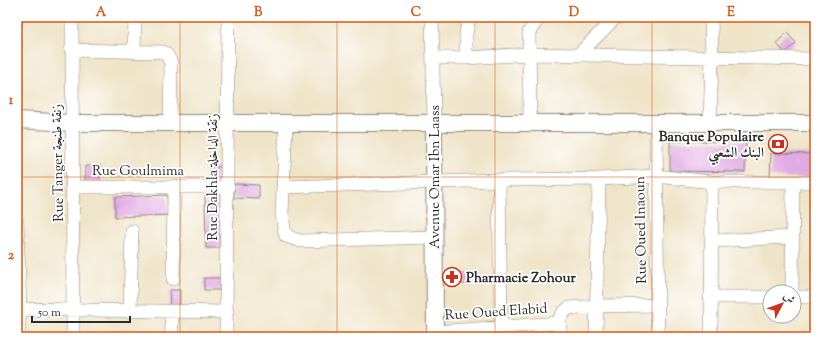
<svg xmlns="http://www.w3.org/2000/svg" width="832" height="354" font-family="'Sorts Mill Goudy',Amiri,serif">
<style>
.building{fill:#e2aae4}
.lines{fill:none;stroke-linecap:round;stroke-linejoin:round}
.minor-casing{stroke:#8d887a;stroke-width:14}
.tertiary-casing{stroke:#8d887a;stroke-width:18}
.minor{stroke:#fff;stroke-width:13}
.tertiary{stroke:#fff;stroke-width:16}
.grid{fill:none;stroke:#df570e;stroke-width:1;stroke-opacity:0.55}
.labels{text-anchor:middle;stroke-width:3.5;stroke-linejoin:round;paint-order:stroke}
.poi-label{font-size:14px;font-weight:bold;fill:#2b2b2b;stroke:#fff;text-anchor:end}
.street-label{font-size:14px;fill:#2b2b2b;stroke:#fff}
.neatline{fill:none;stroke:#df570e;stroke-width:1.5}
.grid-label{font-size:13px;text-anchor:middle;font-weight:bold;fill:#df570e}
</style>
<rect width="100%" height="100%" fill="#fff"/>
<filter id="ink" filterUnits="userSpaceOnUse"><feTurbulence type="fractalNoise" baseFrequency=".025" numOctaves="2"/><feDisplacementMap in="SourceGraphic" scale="8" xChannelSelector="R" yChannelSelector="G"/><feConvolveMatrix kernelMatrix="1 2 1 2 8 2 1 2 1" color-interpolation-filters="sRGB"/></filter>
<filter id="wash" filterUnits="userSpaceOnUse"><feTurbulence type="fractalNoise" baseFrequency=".012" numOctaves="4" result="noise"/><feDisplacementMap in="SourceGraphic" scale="16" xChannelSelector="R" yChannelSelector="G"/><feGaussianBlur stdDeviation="0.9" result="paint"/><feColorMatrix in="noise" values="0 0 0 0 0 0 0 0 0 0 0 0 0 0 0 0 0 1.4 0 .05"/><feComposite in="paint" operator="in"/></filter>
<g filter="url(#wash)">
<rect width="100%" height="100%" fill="#efe4c8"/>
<g id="blocks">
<path class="building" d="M 787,33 L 796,43 L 785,53 L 776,43 Z
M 670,141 L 746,142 L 745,172 L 670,171 Z
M 771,153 L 815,154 L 815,178 L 770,177 Z
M 85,166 L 101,166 L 100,184 L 85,183 Z
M 210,167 L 223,167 L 223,185 L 211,185 Z
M 234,184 L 259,185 L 259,199 L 234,198 Z
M 222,194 L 223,248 L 206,248 L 205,195 Z
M 167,195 L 168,215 L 115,217 L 115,197 Z
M 456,273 L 470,273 L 470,284 L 456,284 Z
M 204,278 L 224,278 L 224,290 L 204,290 Z
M 170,290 L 180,290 L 180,309 L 169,309 Z"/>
</g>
</g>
<g filter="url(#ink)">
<use href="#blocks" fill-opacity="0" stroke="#8d887a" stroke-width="1"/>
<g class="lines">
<g class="minor-casing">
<path id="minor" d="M 72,17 L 73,337
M 432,17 L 434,123
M 17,19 L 17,17
M 71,50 L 163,52 L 167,55 L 171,63 L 170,123
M 134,51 L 135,17
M 578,55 L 616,17
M 433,58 L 466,58 L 529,54 L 815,59
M 466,58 L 466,34 L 469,17
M 286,123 L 282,213 L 284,229 L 286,236 L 300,241 L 434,237
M 530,123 L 529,32 L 539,17
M 656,123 L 658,337
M 710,123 L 712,57 L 711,17
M 499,180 L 501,327
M 73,187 L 228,187
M 283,187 L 499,180 L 599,179 L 656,176 L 712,182 L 815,182
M 17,222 L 20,309 L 18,337
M 712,241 L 792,237
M 173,279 L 174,186
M 792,292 L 793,182
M 710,297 L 770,297
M 794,297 L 815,297
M 17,309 L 227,312
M 130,310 L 132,231
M 171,311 L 172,337
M 435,332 L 559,323
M 226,337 L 228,17
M 559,337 L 560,318 L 563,313 L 569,308 L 597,306 L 657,305
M 596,337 L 599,179
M 711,337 L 712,182"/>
</g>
<g class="tertiary-casing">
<path id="tertiary" d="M 17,120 L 72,123 L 815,123
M 434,123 L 435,337"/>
</g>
<use href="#minor" class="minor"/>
<use href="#tertiary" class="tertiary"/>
</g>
</g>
<path class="grid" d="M 180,17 L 180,337M 337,17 L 337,337M 495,17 L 495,337M 652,17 L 652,337M 17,177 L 815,177"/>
<defs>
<g id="bank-ring" transform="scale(1)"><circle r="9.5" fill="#fff" stroke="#c8321e" stroke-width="1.5"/><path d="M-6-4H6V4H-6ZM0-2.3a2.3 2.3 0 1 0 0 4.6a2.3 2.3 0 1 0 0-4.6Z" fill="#c8321e"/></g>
<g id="pharmacy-ring" transform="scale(1)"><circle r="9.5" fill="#fff" stroke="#c8321e" stroke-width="1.5"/><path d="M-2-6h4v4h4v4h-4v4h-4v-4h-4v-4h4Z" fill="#c8321e"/></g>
</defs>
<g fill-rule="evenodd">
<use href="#bank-ring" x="778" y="144"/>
<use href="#pharmacy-ring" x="452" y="277"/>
</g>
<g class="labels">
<g class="poi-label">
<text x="764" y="141">Banque Populaire<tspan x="764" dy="16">البنك الشعبي</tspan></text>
<text x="466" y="282" text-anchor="start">Pharmacie Zohour</text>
</g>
<g class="street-label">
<text transform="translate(57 163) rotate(-91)" y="5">Rue Tanger زنقة طنجة</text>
<text x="138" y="175">Rue Goulmima</text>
<text transform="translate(212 177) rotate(-90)" y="5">Rue Dakhla زنقة الداخلة</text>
<text transform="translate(434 177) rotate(-90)" y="5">Avenue Omar Ibn Laass</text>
<text transform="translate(640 230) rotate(-91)" y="5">Rue Oued Inaoun</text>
<text transform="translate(496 311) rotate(-4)" y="5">Rue Oued Elabid</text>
</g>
</g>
<rect width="832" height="354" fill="none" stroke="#fff" stroke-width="44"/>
<g transform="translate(782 304) rotate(49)"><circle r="19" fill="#ffffff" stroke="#aaaaaa"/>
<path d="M0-3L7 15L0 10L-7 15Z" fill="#c8321e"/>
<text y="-6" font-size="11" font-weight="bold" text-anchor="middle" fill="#2b2b2b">ش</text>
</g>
<path d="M32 316v6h98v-6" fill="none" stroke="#2b2b2b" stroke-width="2"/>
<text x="38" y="316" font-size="12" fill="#2b2b2b" stroke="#ffffff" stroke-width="3" paint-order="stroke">50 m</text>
<rect x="22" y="22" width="788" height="310" class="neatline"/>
<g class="grid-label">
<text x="101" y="16">A</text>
<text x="258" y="16">B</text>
<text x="416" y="16">C</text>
<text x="574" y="16">D</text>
<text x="731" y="16">E</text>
<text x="11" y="104">1</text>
<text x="11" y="259">2</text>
</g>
</svg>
